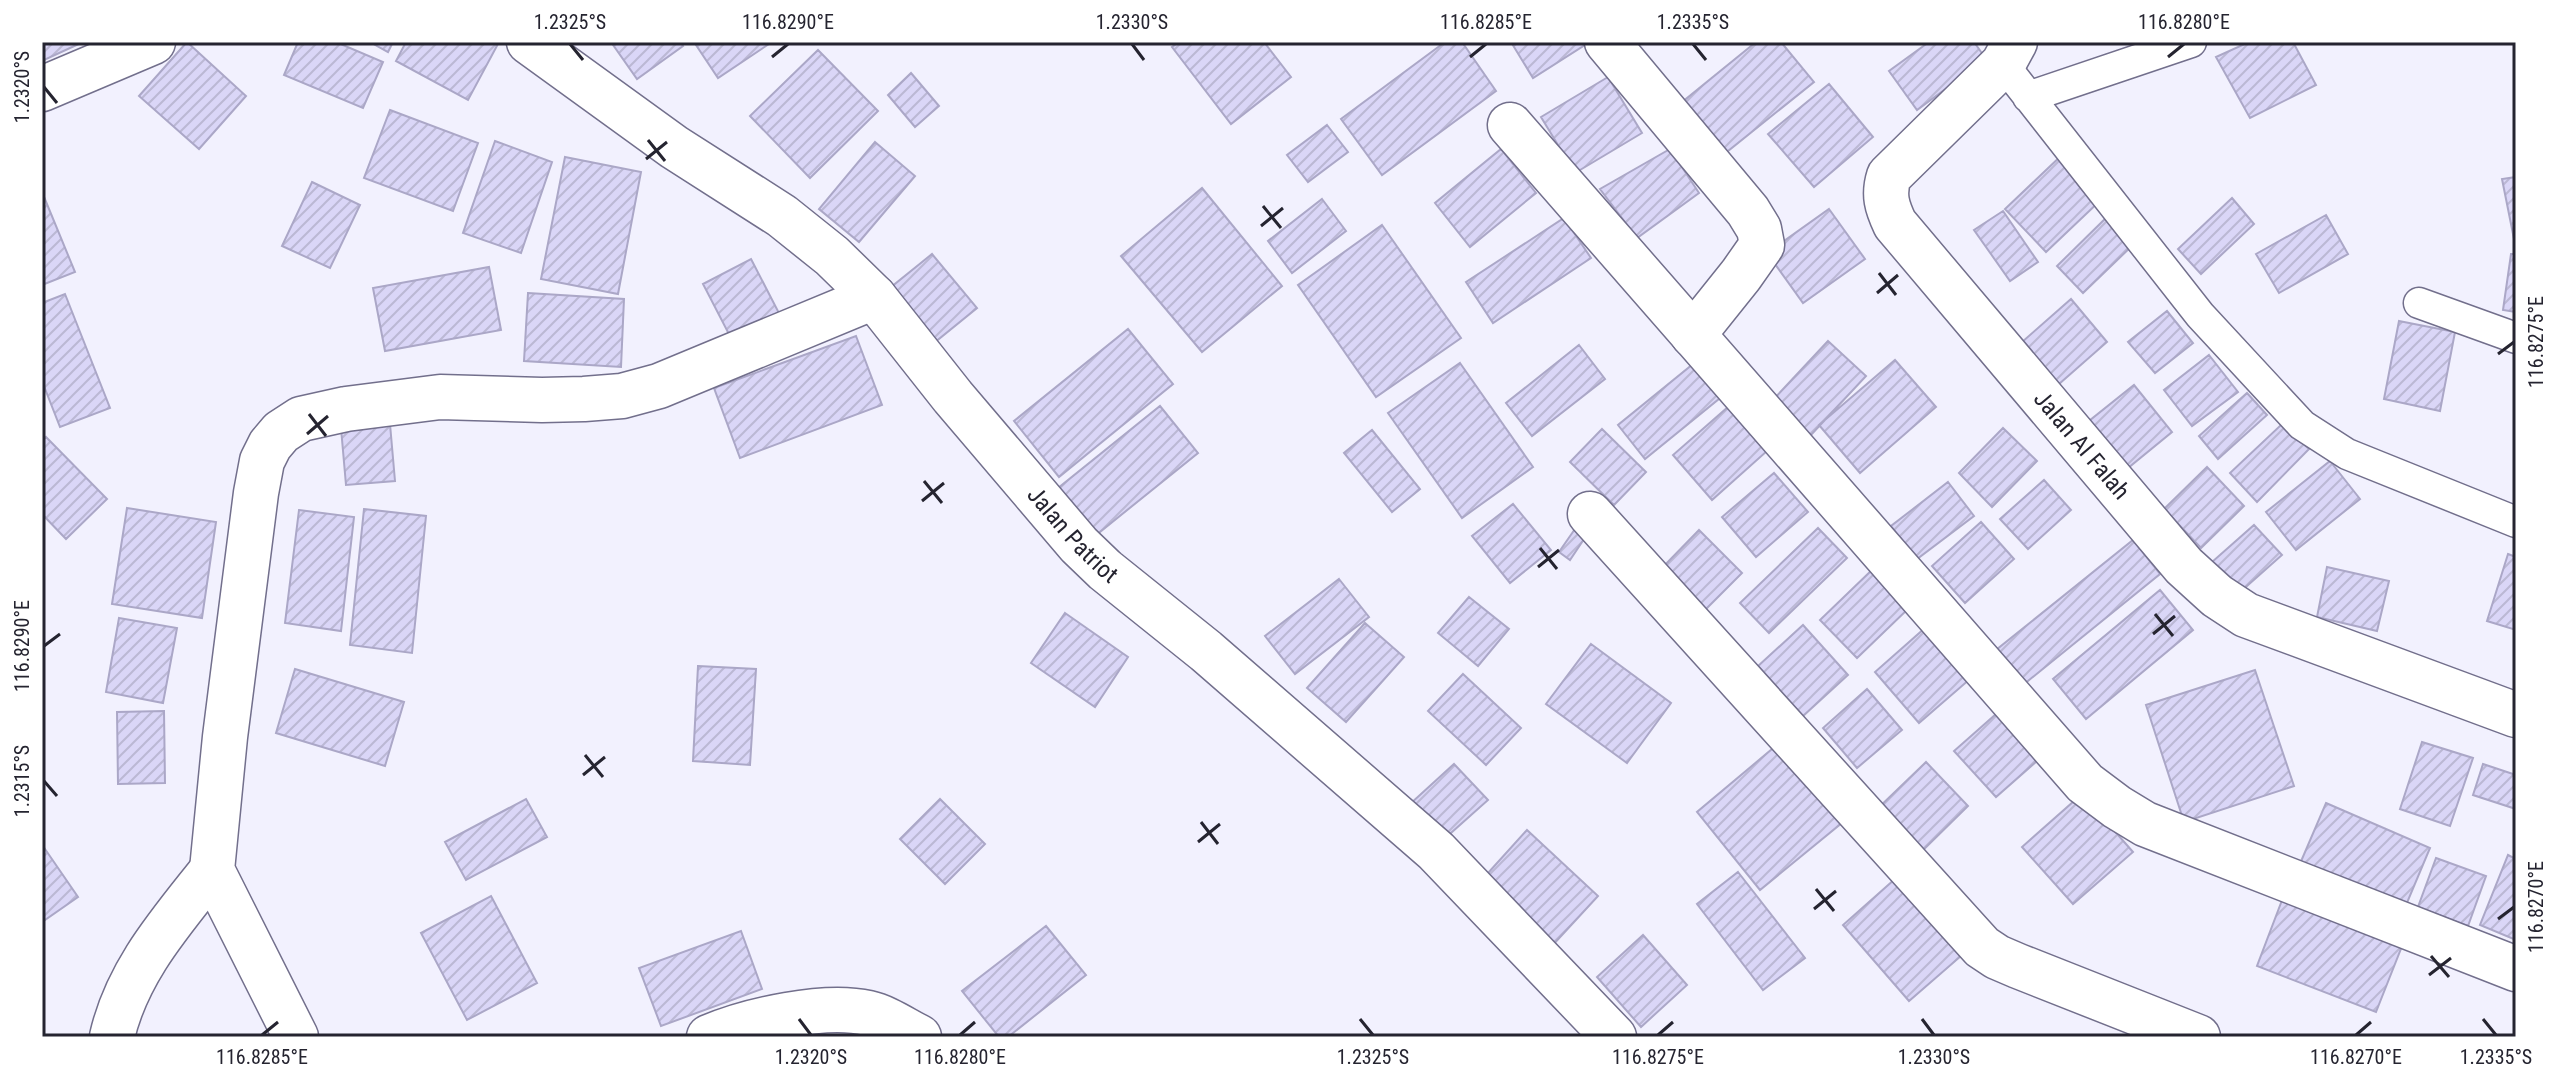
<svg xmlns="http://www.w3.org/2000/svg" width="2558" height="1079" font-family="'Roboto Condensed',sans-serif">
<style>
.building{fill:url(#building-hatch);stroke:#aba7c7;stroke-width:2}
.lines{fill:none;stroke-linecap:round;stroke-linejoin:round}
.service-casing{stroke:#726f8c;stroke-width:33}
.minor-casing{stroke:#726f8c;stroke-width:47}
.service{stroke:#fff;stroke-width:30}
.minor{stroke:#fff;stroke-width:44}
.ticks{fill:none;stroke:#252430;stroke-width:3}
.labels{text-anchor:middle;stroke-width:6;stroke-linejoin:round;paint-order:stroke}
.street-label{font-size:24px;fill:#252430;stroke:#fff}
.neatline{fill:none;stroke:#252430;stroke-width:3}
.ticks-label{font-size:20px;text-anchor:middle;fill:#252430}
</style>
<defs>
<pattern id="building-hatch" width="6" height="6" patternUnits="userSpaceOnUse" patternTransform="scale(2)"><rect width="6" height="6" fill="#dad6f7"/><path d="M-1 1l2-2M0 6l6-6M5 7l2-2" fill="none" stroke="#bbb8d4"/></pattern>
</defs>
<rect width="100%" height="100%" fill="#f2f1fe"/>
<path class="building" d="M 42,42 L 83,42 L 42,61 Z
M 187,42 L 246,96 L 199,149 L 139,96 Z
M 298,42 L 336,42 L 383,62 L 363,108 L 284,75 Z
M 370,42 L 393,42 L 388,52 Z
M 406,42 L 499,42 L 468,100 L 396,61 Z
M 611,42 L 680,42 L 683,46 L 637,79 Z
M 694,42 L 772,42 L 718,78 Z
M 1179,42 L 1264,42 L 1291,77 L 1231,124 L 1172,47 Z
M 1445,42 L 1462,42 L 1496,91 L 1382,175 L 1341,119 Z
M 1511,42 L 1587,42 L 1588,43 L 1533,78 Z
M 1756,42 L 1781,42 L 1814,82 L 1723,155 L 1681,103 Z
M 1929,42 L 1974,42 L 1986,59 L 1917,110 L 1889,71 Z
M 2249,42 L 2293,42 L 2316,85 L 2250,118 L 2216,57 Z
M 818,50 L 878,111 L 810,178 L 750,116 Z
M 911,73 L 939,106 L 915,127 L 888,95 Z
M 1608,77 L 1642,133 L 1575,173 L 1541,117 Z
M 1829,84 L 1873,137 L 1814,187 L 1768,134 Z
M 390,110 L 478,143 L 453,211 L 364,178 Z
M 1327,125 L 1348,152 L 1308,182 L 1287,155 Z
M 495,141 L 552,162 L 521,253 L 463,233 Z
M 875,142 L 915,176 L 859,242 L 819,209 Z
M 1501,149 L 1536,193 L 1470,247 L 1435,203 Z
M 1670,149 L 1699,193 L 1637,238 L 1600,189 Z
M 2063,154 L 2104,197 L 2046,252 L 2005,209 Z
M 565,157 L 641,172 L 618,294 L 541,279 Z
M 2516,177 L 2516,239 L 2514,239 L 2502,179 Z
M 312,182 L 360,205 L 330,268 L 282,246 Z
M 1202,188 L 1282,286 L 1202,352 L 1121,256 Z
M 42,192 L 75,272 L 42,285 Z
M 2232,198 L 2254,224 L 2201,274 L 2178,249 Z
M 1322,199 L 1346,231 L 1292,273 L 1268,241 Z
M 1829,209 L 1865,259 L 1803,303 L 1767,253 Z
M 2003,211 L 2038,262 L 2010,281 L 1974,230 Z
M 2109,215 L 2136,242 L 2083,293 L 2057,266 Z
M 2326,215 L 2348,254 L 2279,293 L 2256,254 Z
M 1564,218 L 1591,258 L 1493,323 L 1466,282 Z
M 1382,225 L 1461,338 L 1376,397 L 1298,285 Z
M 932,254 L 977,308 L 929,347 L 885,292 Z
M 2511,254 L 2516,254 L 2516,312 L 2503,310 Z
M 751,259 L 781,317 L 733,342 L 703,284 Z
M 489,267 L 501,330 L 385,351 L 373,288 Z
M 528,293 L 624,299 L 621,367 L 524,361 Z
M 65,294 L 110,408 L 60,427 L 42,381 L 42,303 Z
M 2071,299 L 2107,342 L 2051,391 L 2014,349 Z
M 2167,311 L 2193,343 L 2155,373 L 2128,342 Z
M 2399,321 L 2455,332 L 2440,411 L 2384,399 Z
M 1128,329 L 1173,384 L 1059,477 L 1014,421 Z
M 856,336 L 882,405 L 740,458 L 714,388 Z
M 1828,341 L 1866,376 L 1809,437 L 1772,401 Z
M 1579,345 L 1605,379 L 1532,436 L 1506,403 Z
M 2209,355 L 2238,392 L 2192,426 L 2164,390 Z
M 1698,360 L 1725,394 L 1645,459 L 1618,425 Z
M 1895,360 L 1936,407 L 1860,473 L 1819,425 Z
M 1460,363 L 1533,467 L 1462,518 L 1388,413 Z
M 2134,385 L 2172,432 L 2128,468 L 2089,421 Z
M 2247,393 L 2267,415 L 2218,459 L 2199,436 Z
M 1160,406 L 1198,453 L 1090,540 L 1052,493 Z
M 1728,407 L 1767,451 L 1712,500 L 1673,455 Z
M 390,424 L 395,481 L 346,485 L 341,428 Z
M 2282,424 L 2309,449 L 2257,502 L 2230,473 Z
M 2003,428 L 2037,461 L 1992,507 L 1959,473 Z
M 1602,429 L 1646,472 L 1614,505 L 1570,462 Z
M 1372,430 L 1420,489 L 1392,512 L 1344,453 Z
M 46,437 L 107,499 L 66,539 L 42,514 L 42,441 Z
M 2330,461 L 2360,499 L 2296,550 L 2266,512 Z
M 2207,467 L 2244,506 L 2201,548 L 2164,509 Z
M 1774,473 L 1808,512 L 1756,557 L 1722,517 Z
M 2044,480 L 2071,510 L 2028,549 L 2000,519 Z
M 1948,482 L 1974,516 L 1917,559 L 1891,526 Z
M 1513,504 L 1551,550 L 1510,583 L 1472,536 Z
M 127,508 L 216,522 L 202,618 L 112,604 Z
M 364,509 L 426,516 L 412,653 L 350,645 Z
M 299,510 L 354,517 L 341,631 L 285,623 Z
M 1981,522 L 2014,559 L 1965,603 L 1932,566 Z
M 2254,525 L 2282,555 L 2239,593 L 2212,562 Z
M 1577,526 L 1588,533 L 1570,560 L 1559,552 Z
M 1818,528 L 1847,558 L 1769,633 L 1740,603 Z
M 1699,530 L 1742,573 L 1704,611 L 1661,569 Z
M 2133,540 L 2160,574 L 2023,685 L 1996,650 Z
M 2508,554 L 2516,557 L 2516,630 L 2487,621 Z
M 2327,567 L 2389,581 L 2377,631 L 2317,617 Z
M 1873,569 L 1910,607 L 1857,658 L 1820,620 Z
M 1339,579 L 1369,617 L 1295,674 L 1265,636 Z
M 2160,590 L 2193,630 L 2086,719 L 2053,679 Z
M 1469,597 L 1509,629 L 1478,666 L 1438,633 Z
M 1065,613 L 1128,657 L 1095,707 L 1031,663 Z
M 119,618 L 177,628 L 163,703 L 106,692 Z
M 1365,623 L 1404,657 L 1346,722 L 1307,688 Z
M 1803,625 L 1848,675 L 1803,716 L 1758,666 Z
M 1925,628 L 1970,679 L 1919,723 L 1875,672 Z
M 1591,644 L 1671,703 L 1627,763 L 1546,704 Z
M 698,666 L 756,669 L 750,765 L 693,761 Z
M 295,669 L 404,702 L 385,766 L 276,733 Z
M 2255,670 L 2294,786 L 2184,822 L 2146,705 Z
M 1463,674 L 1521,728 L 1486,765 L 1428,711 Z
M 1867,689 L 1902,730 L 1857,768 L 1823,728 Z
M 2004,707 L 2045,754 L 1996,797 L 1954,751 Z
M 164,711 L 165,783 L 118,784 L 117,712 Z
M 2422,742 L 2473,758 L 2450,826 L 2400,809 Z
M 1778,744 L 1843,822 L 1760,890 L 1697,812 Z
M 1926,762 L 1968,806 L 1916,857 L 1874,812 Z
M 1454,764 L 1488,800 L 1443,840 L 1410,804 Z
M 2483,764 L 2516,775 L 2516,809 L 2473,795 Z
M 2082,794 L 2133,852 L 2073,904 L 2022,847 Z
M 526,799 L 547,837 L 466,880 L 445,842 Z
M 940,799 L 985,844 L 945,884 L 900,839 Z
M 2326,803 L 2430,848 L 2404,910 L 2299,866 Z
M 1527,830 L 1598,896 L 1550,948 L 1479,883 Z
M 45,849 L 78,897 L 42,922 L 42,851 Z
M 2508,855 L 2516,859 L 2516,940 L 2480,925 Z
M 2436,858 L 2486,876 L 2468,926 L 2418,907 Z
M 1738,872 L 1805,958 L 1763,990 L 1697,904 Z
M 1895,879 L 1961,956 L 1909,1001 L 1843,925 Z
M 2284,895 L 2404,941 L 2376,1012 L 2257,966 Z
M 491,896 L 537,983 L 467,1020 L 421,933 Z
M 1046,926 L 1086,975 L 1008,1037 L 999,1037 L 962,991 Z
M 741,931 L 762,989 L 661,1026 L 639,968 Z
M 1643,935 L 1687,985 L 1641,1027 L 1597,977 Z"/>
<g class="lines">
<g class="service-casing">
<path id="service" d="M 2003,64 L 2200,315 L 2302,425 L 2347,454 L 2516,522
M 2028,97 L 2191,42
M 2419,303 L 2516,338"/>
</g>
<g class="minor-casing">
<g id="minor">
<path id="s1" d="M 529,42 L 674,147 L 782,216 L 832,256 L 874,297 L 953,397 L 1079,545 L 1105,570 L 1206,651 L 1436,851 L 1614,1037"/>
<path d="M 1607,42 L 1748,211 L 1759,229 L 1762,245 L 1741,275 L 1693,335"/>
<path id="s2" d="M 2015,42 L 2003,64 L 1889,176 C 1883,195 1887,207 1895,224 L 2184,566 L 2217,596 L 2246,615 L 2516,715"/>
<path d="M 42,89 L 153,42"/>
<path d="M 1510,125 L 2085,783 L 2117,807 L 2145,824 L 2516,969"/>
<path d="M 1590,514 L 1982,947 L 1997,957 L 2018,966 L 2198,1037"/>
<path d="M 112,1037 C 127,971 171,922 212,870"/>
<path d="M 296,1037 L 212,870 L 225,737 L 256,493 L 262,461 L 270,445 L 281,432 L 301,419 L 346,409 L 440,397 L 542,400 L 584,399 L 622,396 L 659,386 L 874,297"/>
<path d="M 709,1037 C 749,1020 825,1003 868,1013 C 886,1017 903,1029 919,1037"/>
</g>
</g>
<use href="#service" class="service"/>
<use href="#minor" class="minor"/>
</g>
<path class="ticks" d="M 570,44 L 583,60M 1132,44 L 1144,60M 1693,44 L 1706,60M 772,57 L 788,44M 1470,57 L 1486,44M 2168,57 L 2184,44M 44,87 L 57,103M 648,140 L 665,161M 646,159 L 667,142M 1263,206 L 1281,228M 1261,226 L 1283,208M 1879,273 L 1896,295M 1877,293 L 1898,275M 2498,354 L 2514,342M 309,414 L 326,436M 307,434 L 328,416M 924,481 L 942,503M 922,501 L 944,483M 1540,548 L 1557,569M 1538,567 L 1559,550M 2155,614 L 2173,636M 2153,634 L 2175,616M 44,646 L 60,634M 585,755 L 603,777M 583,775 L 605,757M 44,781 L 57,796M 1201,822 L 1218,844M 1198,842 L 1220,824M 1816,889 L 1834,911M 1814,909 L 1836,891M 2498,919 L 2514,907M 2431,956 L 2449,977M 2429,975 L 2451,958M 799,1019 L 811,1035M 1360,1019 L 1373,1035M 1922,1019 L 1934,1035M 2483,1019 L 2496,1035M 262,1035 L 278,1022M 960,1035 L 975,1022M 1658,1035 L 1673,1022M 2356,1035 L 2371,1022"/>
<g class="labels">
<g class="street-label">
<text dy="8" stroke="none"><textPath href="#s2" startOffset="524">Jalan Al Falah</textPath></text>
<text dy="8" stroke="none"><textPath href="#s1" startOffset="740">Jalan Patriot</textPath></text>
</g>
</g>
<rect width="2558" height="1079" fill="none" stroke="#ffffff" stroke-width="88"/>
<rect x="44" y="44" width="2470" height="991" class="neatline"/>
<g class="ticks-label">
<text x="570" y="29">1.2325°S</text>
<text x="788" y="29">116.8290°E</text>
<text x="1132" y="29">1.2330°S</text>
<text x="1486" y="29">116.8285°E</text>
<text x="1693" y="29">1.2335°S</text>
<text x="2184" y="29">116.8280°E</text>
<text transform="translate(22 87) rotate(-90)" y="7">1.2320°S</text>
<text transform="translate(2536 342) rotate(-90)" y="7">116.8275°E</text>
<text transform="translate(22 646) rotate(-90)" y="7">116.8290°E</text>
<text transform="translate(22 781) rotate(-90)" y="7">1.2315°S</text>
<text transform="translate(2536 907) rotate(-90)" y="7">116.8270°E</text>
<text x="262" y="1064">116.8285°E</text>
<text x="811" y="1064">1.2320°S</text>
<text x="960" y="1064">116.8280°E</text>
<text x="1373" y="1064">1.2325°S</text>
<text x="1658" y="1064">116.8275°E</text>
<text x="1934" y="1064">1.2330°S</text>
<text x="2356" y="1064">116.8270°E</text>
<text x="2496" y="1064">1.2335°S</text>
</g>
</svg>
